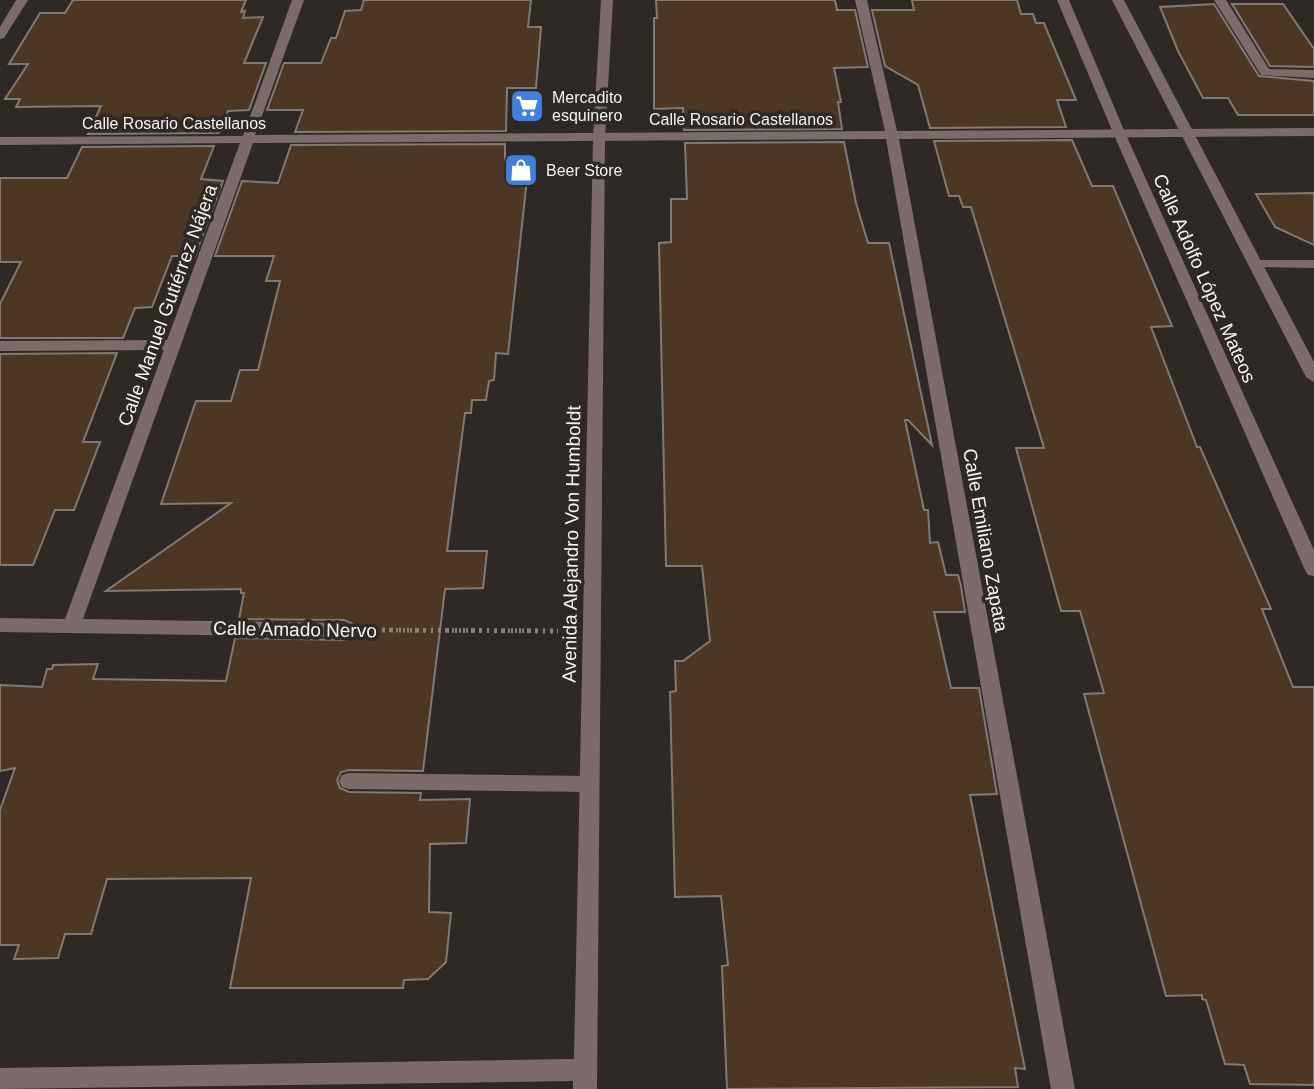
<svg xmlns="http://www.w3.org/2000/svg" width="1314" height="1089" font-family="Arial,sans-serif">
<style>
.building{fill:#4c3724;stroke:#807a74;stroke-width:2}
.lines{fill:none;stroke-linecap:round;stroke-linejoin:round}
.path-far1{stroke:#888380;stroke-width:4.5;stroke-dasharray:2 5;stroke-linecap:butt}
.path{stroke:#888380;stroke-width:5;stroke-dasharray:2 6;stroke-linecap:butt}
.service{fill:#7b6c6b;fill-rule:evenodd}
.minor{fill:#7b6c6b;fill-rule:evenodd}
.tertiary{fill:#7b6c6b;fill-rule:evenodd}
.labels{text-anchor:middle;stroke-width:7;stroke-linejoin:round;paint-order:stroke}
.far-poi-label{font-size:16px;fill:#f5f1ee;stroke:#2e2925;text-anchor:start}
.far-street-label{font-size:16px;fill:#f5f1ee;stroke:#2e2925}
.street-label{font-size:19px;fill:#f5f1ee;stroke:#2e2925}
</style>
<rect width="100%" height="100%" fill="#2e2925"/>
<path class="building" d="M 73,0 L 246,0 L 241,12 L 245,11 L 243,18 L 263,17 L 244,63 L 266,63 L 249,110 L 228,111 L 219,133 L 88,134 L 101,106 L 16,107 L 20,99 L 5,99 L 28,64 L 9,64 L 40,13 L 65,13 Z
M 364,0 L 531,0 L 528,27 L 541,27 L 536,88 L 507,88 L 506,131 L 295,132 L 303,110 L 267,110 L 284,63 L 321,63 L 331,38 L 336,38 L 345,11 L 361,10 Z
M 656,0 L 835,0 L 837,10 L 855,10 L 868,67 L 834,68 L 841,102 L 838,102 L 842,129 L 684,130 L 683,108 L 654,109 L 654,18 L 657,18 Z
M 912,0 L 1017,0 L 1021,14 L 1033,14 L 1036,23 L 1044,23 L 1076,100 L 1057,100 L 1066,127 L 930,128 L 918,85 L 885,66 L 872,10 L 914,10 Z
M 1214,4 L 1259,76 L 1314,81 L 1314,115 L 1238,115 L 1228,98 L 1203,98 L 1178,51 L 1160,7 Z
M 1232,4 L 1283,4 L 1314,49 L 1314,67 L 1270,66 Z
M 1072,140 L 1092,186 L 1113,186 L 1172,326 L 1151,327 L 1197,447 L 1200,447 L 1271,609 L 1262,609 L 1293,687 L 1314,687 L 1314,1085 L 1250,1084 L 1244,1065 L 1225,1064 L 1206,1000 L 1202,999 L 1202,995 L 1166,996 L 1084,694 L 1104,693 L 1080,611 L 1061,611 L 1016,448 L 1044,448 L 971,207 L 963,207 L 959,196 L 949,196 L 934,141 Z
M 844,142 L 856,203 L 868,243 L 889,243 L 932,445 L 908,420 L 905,420 L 924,510 L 928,510 L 930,543 L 938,542 L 946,575 L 958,575 L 961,586 L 965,612 L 934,612 L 951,688 L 979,688 L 997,794 L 970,795 L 1025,1069 L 1015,1068 L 1018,1087 L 727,1089 L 722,966 L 728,965 L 721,896 L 675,897 L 670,692 L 676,691 L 675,661 L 683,661 L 710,641 L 702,566 L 666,566 L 659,243 L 671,242 L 671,199 L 687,199 L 685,143 Z
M 505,144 L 505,160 L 529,160 L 508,354 L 496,353 L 494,380 L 489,381 L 486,400 L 472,400 L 471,413 L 465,413 L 447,551 L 487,551 L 483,588 L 445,589 L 423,771 L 349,770 L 341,772 L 337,780 L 340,788 L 349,792 L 421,793 L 420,800 L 470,799 L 466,843 L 430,844 L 429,912 L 451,913 L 446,962 L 428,979 L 404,980 L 403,988 L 230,988 L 251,878 L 107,879 L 91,934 L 65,934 L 58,958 L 14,959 L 19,945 L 0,945 L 0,810 L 15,768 L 0,771 L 0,685 L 42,687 L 47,669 L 52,669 L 53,665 L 98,664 L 93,679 L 226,681 L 235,638 L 344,640 L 352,638 L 355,631 L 353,624 L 344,620 L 239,619 L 244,593 L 241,593 L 241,589 L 106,591 L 231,503 L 161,504 L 196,401 L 231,401 L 240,370 L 258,370 L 280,281 L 266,281 L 274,256 L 215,256 L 242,181 L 278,183 L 291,145 Z
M 214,146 L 201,179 L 223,181 L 195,256 L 172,256 L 152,307 L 135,308 L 123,338 L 0,338 L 0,304 L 21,262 L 0,262 L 0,178 L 67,178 L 82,147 Z
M 1314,193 L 1314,245 L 1275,227 L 1256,194 Z
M 117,353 L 83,442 L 100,442 L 74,510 L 55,510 L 33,565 L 0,565 L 0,354 Z"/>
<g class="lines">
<path class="path-far1" d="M 375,630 L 558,631"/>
<path class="path" d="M 383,630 L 558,631"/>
<path class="service" d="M 349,773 L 589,776 L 596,778 L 599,784 L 596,790 L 589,792 L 349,789 L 342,787 L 339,781 L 342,775 Z"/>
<path class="minor" d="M 16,0 L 28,0 L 4,38 L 0,39 L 0,27 Z
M 292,0 L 304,0 L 255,135 L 885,131 L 855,0 L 867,0 L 897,131 L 1314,128 L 1314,136 L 899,139 L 1075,1089 L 1051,1089 L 886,139 L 253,143 L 83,619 L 344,623 L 351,625 L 353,630 L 351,635 L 344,637 L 0,632 L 0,618 L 65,619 L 164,350 L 0,351 L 0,341 L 167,340 L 240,143 L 0,145 L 0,137 L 243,136 Z
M 1214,0 L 1226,0 L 1269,69 L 1314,70 L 1314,78 L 1261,75 Z
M 1255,260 L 1314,260 L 1314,268 L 1250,267 L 1248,264 Z"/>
<path class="tertiary" d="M 601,0 L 613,0 L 605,138 L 597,1089 L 573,1089 L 573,1081 L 0,1089 L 0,1068 L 574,1059 L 593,138 Z
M 1057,0 L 1069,0 L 1126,135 L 1314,550 L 1314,576 L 1308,575 L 1305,570 L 1114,135 Z
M 1112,0 L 1124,0 L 1314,362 L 1314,382 L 1306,377 Z"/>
</g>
<defs>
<g id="supermarket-square" transform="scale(1.75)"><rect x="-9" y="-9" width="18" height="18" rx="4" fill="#3f7fe0" stroke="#2e2925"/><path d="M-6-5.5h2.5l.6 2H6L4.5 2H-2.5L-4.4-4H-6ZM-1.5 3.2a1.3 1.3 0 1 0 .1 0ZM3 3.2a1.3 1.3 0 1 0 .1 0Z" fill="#fff"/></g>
<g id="shop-square" transform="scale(1.75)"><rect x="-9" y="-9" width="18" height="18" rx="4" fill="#3f7fe0" stroke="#2e2925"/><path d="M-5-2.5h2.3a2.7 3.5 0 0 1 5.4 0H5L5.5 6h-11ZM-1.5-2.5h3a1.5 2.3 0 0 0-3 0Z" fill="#fff"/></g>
</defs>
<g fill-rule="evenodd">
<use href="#supermarket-square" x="527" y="106"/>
<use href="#shop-square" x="521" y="170"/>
</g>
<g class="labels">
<g class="far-poi-label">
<text x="552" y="103">Mercadito<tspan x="552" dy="18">esquinero</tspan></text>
<text x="546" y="176">Beer Store</text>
</g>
<g class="far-street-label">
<text x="741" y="125">Calle Rosario Castellanos</text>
<text x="174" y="129">Calle Rosario Castellanos</text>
</g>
<g class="street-label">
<text transform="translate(1205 278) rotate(66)" y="7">Calle Adolfo López Mateos</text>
<text transform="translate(167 305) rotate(-70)" y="7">Calle Manuel Gutiérrez Nájera</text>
<text transform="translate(986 540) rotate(80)" y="7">Calle Emiliano Zapata</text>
<text transform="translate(571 544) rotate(-89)" y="7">Avenida Alejandro Von Humboldt</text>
<text transform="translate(295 629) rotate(1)" y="7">Calle Amado Nervo</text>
</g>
</g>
</svg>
